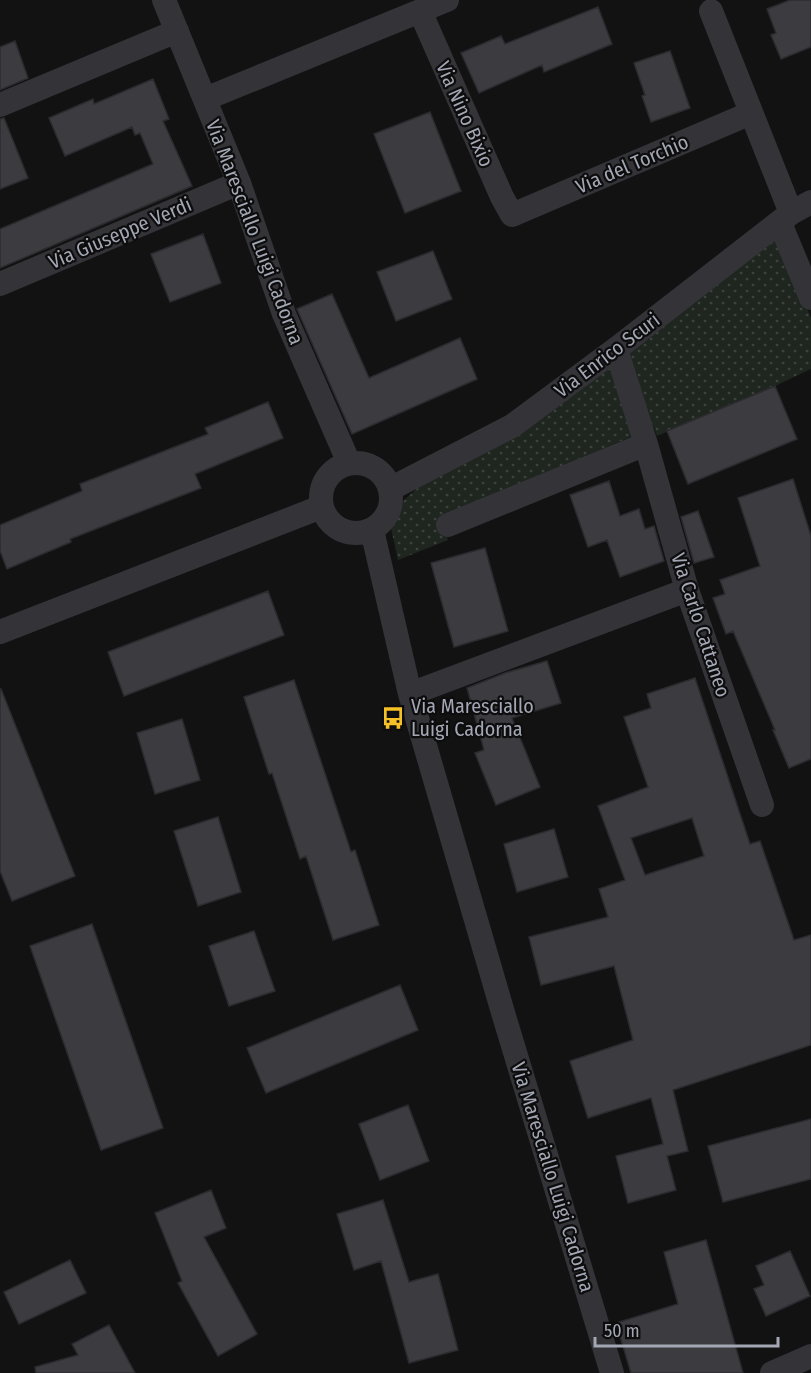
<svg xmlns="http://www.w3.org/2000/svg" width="811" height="1373" font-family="'Fira Sans Condensed',sans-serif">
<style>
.park{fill:url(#park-dots)}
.building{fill:#3c3c40;stroke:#2c2b2f;stroke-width:1.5;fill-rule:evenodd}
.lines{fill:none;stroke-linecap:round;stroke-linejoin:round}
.minor{stroke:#333338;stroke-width:24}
.labels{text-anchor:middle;stroke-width:4.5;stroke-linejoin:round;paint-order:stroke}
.street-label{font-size:20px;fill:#a3a7b4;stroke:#0d0d0e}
.poi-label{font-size:20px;fill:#a3a7b4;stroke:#0d0d0e;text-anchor:start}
</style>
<defs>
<pattern id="park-dots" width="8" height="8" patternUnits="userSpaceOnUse" patternTransform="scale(1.5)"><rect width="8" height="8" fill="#1e261f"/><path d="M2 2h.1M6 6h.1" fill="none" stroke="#3c433d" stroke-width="1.8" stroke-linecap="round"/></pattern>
</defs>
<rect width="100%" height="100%" fill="#121213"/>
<path class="park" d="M 779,237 L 811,318 L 811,369 L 775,386 L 657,436 L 654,427 L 442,517 L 448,540 L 398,560 L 391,528 L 402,502 L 424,482 Z"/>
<path class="building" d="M 790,0 L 811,0 L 811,47 L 781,59 L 771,35 L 776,33 L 767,9 Z
M 598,7 L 612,44 L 544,72 L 542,65 L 479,93 L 461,53 L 501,36 L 505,44 Z
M 15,41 L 28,78 L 0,90 L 0,47 Z
M 670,51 L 690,108 L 651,122 L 642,96 L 645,95 L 634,63 Z
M 153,79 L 169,119 L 163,121 L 192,186 L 0,268 L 0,229 L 153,164 L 140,133 L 135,135 L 132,127 L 65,156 L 49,118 L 93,99 L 94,104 Z
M 430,112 L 461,191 L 405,213 L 374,134 Z
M 4,118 L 28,178 L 0,189 L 0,119 Z
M 203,234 L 221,283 L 170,302 L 151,254 Z
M 433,251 L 452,299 L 396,321 L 377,272 Z
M 332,294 L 369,378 L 460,338 L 477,379 L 352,434 L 297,309 Z
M 775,386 L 797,439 L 688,484 L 667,431 Z
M 268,402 L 283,438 L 195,474 L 201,488 L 70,539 L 71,542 L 7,569 L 0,551 L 0,525 L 82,491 L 80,484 L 208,434 L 205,428 Z
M 793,479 L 811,536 L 811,759 L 789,768 L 773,730 L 775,730 L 733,631 L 726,634 L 713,598 L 725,594 L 720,580 L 760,566 L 738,498 Z
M 609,481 L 620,516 L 639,509 L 645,529 L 654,526 L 664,561 L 620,577 L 607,540 L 588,547 L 570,495 Z
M 698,511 L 714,557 L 694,563 L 681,517 Z
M 485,548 L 508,631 L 454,647 L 431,563 Z
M 268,591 L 284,635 L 124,696 L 108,652 Z
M 547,661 L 561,703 L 512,718 L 540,787 L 496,805 L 475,753 L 484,750 L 467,688 L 505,673 Z
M 695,678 L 750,844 L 760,841 L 794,940 L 811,935 L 811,1045 L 673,1090 L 688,1151 L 667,1156 L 676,1190 L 628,1203 L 616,1156 L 663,1144 L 651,1098 L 588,1118 L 570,1061 L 633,1040 L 614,966 L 541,985 L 529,937 L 608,917 L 599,889 L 625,880 L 598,806 L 648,787 L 624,717 L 651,708 L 647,694 ZM 692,818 L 704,856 L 645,875 L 631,838 Z
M 294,680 L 351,852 L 355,850 L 379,925 L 333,940 L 306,856 L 300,859 L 272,773 L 269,774 L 244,697 Z
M 0,689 L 1,689 L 75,876 L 12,901 L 0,871 Z
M 182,719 L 200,780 L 155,794 L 137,733 Z
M 218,817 L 241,892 L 198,906 L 174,831 Z
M 554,829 L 568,877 L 517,892 L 504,844 Z
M 92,924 L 163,1128 L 101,1150 L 30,946 Z
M 254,931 L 275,991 L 229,1006 L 209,946 Z
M 400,985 L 418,1030 L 266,1093 L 247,1048 Z
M 408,1105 L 429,1161 L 380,1180 L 359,1124 Z
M 811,1119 L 811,1179 L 723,1202 L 708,1146 Z
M 211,1190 L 226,1228 L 204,1237 L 257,1334 L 218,1356 L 178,1283 L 182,1281 L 155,1213 Z
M 383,1200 L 409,1282 L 438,1274 L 458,1350 L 409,1363 L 381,1261 L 354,1270 L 337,1214 Z
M 706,1240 L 743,1373 L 631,1373 L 616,1323 L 678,1304 L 664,1252 Z
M 790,1251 L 810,1296 L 766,1316 L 754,1289 L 764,1285 L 756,1266 Z
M 70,1260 L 86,1293 L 19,1324 L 4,1292 Z
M 109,1325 L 135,1373 L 36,1373 L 35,1367 L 78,1355 L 72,1344 Z"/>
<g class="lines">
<path class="minor" d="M 164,0 L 239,183 L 284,314 L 349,463
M 420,11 L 502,197 L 512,215 L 751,113
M 711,11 L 791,213
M 205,99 L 447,0
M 0,105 L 177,31
M 780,223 L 811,298
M 0,284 L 239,183
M 616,349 L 646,444 L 687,590 L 762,805
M321 498a35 35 0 1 1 70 0a35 35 0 1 1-70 0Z
M 390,489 L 512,426 L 616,349 L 791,213 L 811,202
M 448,525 L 646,444
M 372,530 L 410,694 L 504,1016 L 612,1373
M 0,632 L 321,507
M 410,694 L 687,590
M 772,1373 L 811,1356"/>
</g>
<defs>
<g id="bus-bare" transform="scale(1.8)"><path d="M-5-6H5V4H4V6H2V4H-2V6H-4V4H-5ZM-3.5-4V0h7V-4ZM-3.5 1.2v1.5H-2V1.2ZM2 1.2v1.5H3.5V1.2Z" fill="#f6c027" stroke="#0d0d0e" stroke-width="2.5" paint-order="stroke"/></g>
</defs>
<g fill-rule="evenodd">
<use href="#bus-bare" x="393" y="718"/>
</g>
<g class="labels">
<g class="street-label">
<text transform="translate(465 114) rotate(66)" y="7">Via Nino Bixio</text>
<text transform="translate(632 164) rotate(-23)" y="7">Via del Torchio</text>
<text transform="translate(255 232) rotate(69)" y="7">Via Maresciallo Luigi Cadorna</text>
<text transform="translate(120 233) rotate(-23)" y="7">Via Giuseppe Verdi</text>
<text transform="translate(607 355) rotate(-37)" y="7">Via Enrico Scuri</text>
<text transform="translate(701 625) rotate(72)" y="7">Via Carlo Cattaneo</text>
<text transform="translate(553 1177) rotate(73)" y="7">Via Maresciallo Luigi Cadorna</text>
</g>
<g class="poi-label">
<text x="411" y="713">Via Maresciallo<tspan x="411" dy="23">Luigi Cadorna</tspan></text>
</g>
</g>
<path d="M595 1337v9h183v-9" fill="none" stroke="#a3a7b4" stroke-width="3"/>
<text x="604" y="1337" font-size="18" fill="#a3a7b4" stroke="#0d0d0e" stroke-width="4.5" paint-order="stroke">50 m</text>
</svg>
